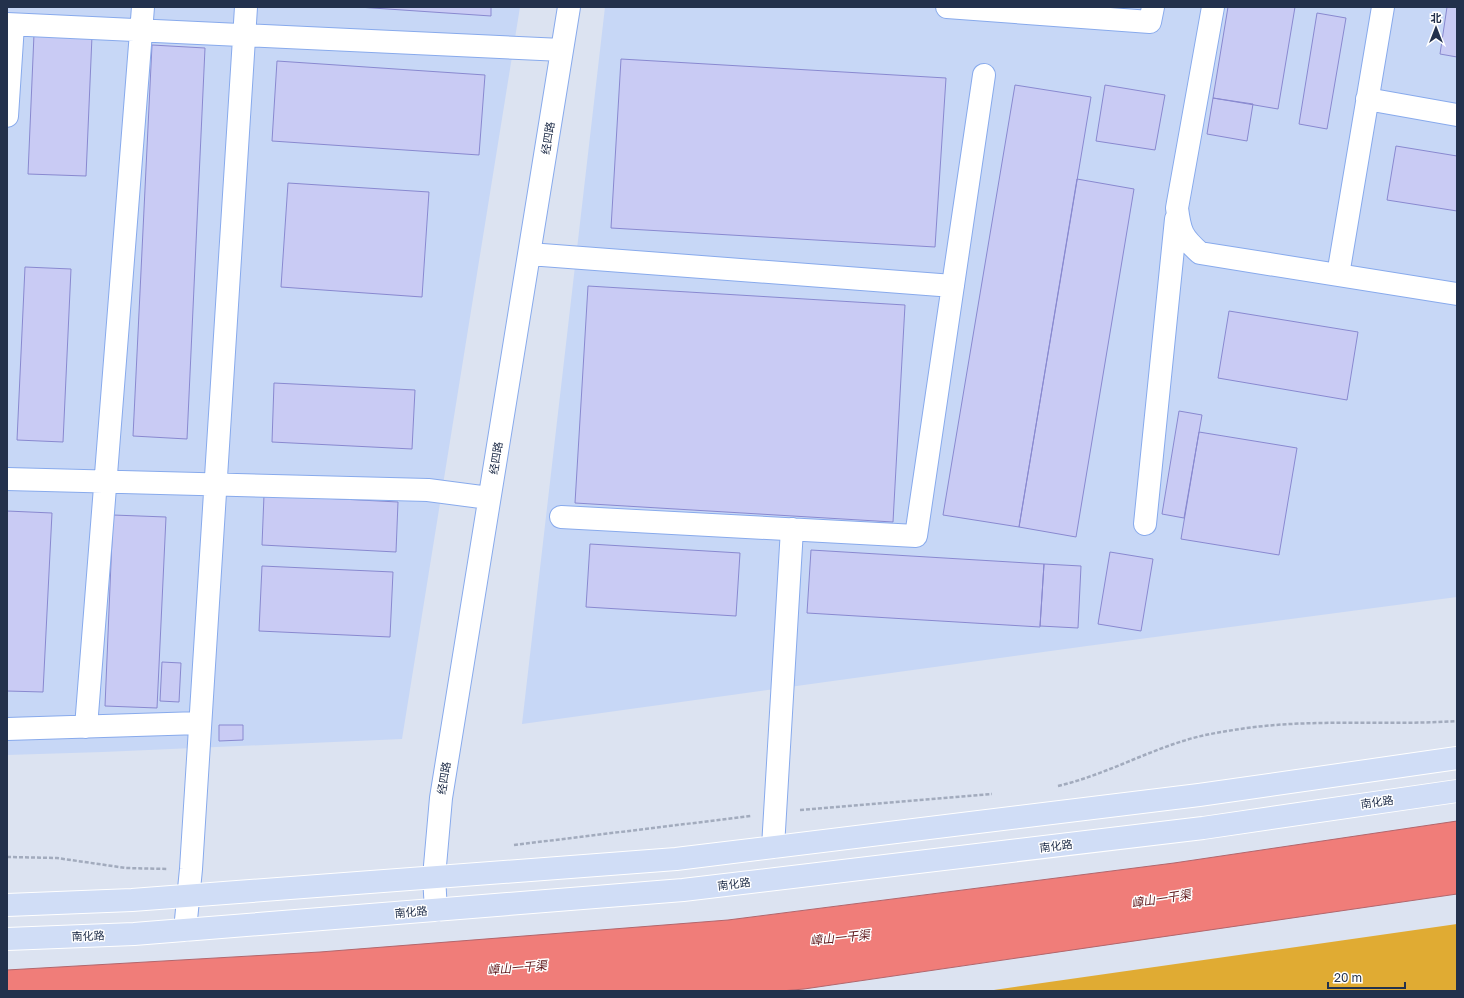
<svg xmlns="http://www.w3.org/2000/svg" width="1464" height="998" font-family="'Golos Text','Noto Sans SC',sans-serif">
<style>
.built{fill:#c7d7f6}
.forest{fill:#e0ab33}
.water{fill:#f07d79;stroke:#b2666c}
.building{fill:#c9cbf4;stroke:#8989d0}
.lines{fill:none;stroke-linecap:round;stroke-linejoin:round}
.minor-casing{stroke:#88aaec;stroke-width:24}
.major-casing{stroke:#fff;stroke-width:24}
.path{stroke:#a2abbd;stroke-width:2.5;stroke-dasharray:4 2;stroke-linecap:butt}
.minor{stroke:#fff;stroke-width:22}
.major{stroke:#d0ddf6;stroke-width:22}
.labels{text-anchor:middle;stroke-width:3;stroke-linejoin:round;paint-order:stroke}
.street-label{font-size:11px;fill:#23314c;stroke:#fff}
.water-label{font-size:12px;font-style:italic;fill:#5e1619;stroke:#fff}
</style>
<rect width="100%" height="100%" fill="#dce3f1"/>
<path class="built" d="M 7,7 L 520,7 L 402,739 L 103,752 L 7,755 Z
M 605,7 L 1457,7 L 1457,597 L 1087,646 L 522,724 Z"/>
<path class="forest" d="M 1457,924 L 1457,991 L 987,991 Z"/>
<path class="water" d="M 1457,821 L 1457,894 L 804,989 L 781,991 L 7,991 L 7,970 L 320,952 L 728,920 L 1174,863 Z"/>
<path class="building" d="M 358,7 L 491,7 L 491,16 Z
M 1228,7 L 1295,7 L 1278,109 L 1213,98 Z
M 1447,7 L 1457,7 L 1457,57 L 1440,54 Z
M 1317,13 L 1346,18 L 1327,129 L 1299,124 Z
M 34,34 L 92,36 L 86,176 L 28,174 Z
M 152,45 L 205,48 L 187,439 L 133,436 Z
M 621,59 L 946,78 L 935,247 L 611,228 Z
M 277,61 L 485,75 L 479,155 L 272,141 Z
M 1015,85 L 1091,97 L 1019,527 L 943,515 Z
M 1105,85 L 1165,95 L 1155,150 L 1096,141 Z
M 1213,98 L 1253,104 L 1247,141 L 1207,134 Z
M 1396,146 L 1457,156 L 1457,211 L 1387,200 Z
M 1077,179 L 1134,189 L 1076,537 L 1019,527 Z
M 288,183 L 429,192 L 422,297 L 281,287 Z
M 25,267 L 71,269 L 63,442 L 17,440 Z
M 588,286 L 905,305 L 893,522 L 575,503 Z
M 1229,311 L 1358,332 L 1347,400 L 1218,378 Z
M 274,383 L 415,390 L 412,449 L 272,442 Z
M 1179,411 L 1202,415 L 1184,518 L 1162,514 Z
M 1199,432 L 1297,448 L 1279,555 L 1181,539 Z
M 264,495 L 398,502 L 396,552 L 262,545 Z
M 7,511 L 52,513 L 43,692 L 7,691 Z
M 113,515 L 166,517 L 157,708 L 105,706 Z
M 590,544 L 740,553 L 736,616 L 586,607 Z
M 811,550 L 1044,564 L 1040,627 L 807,613 Z
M 1110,552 L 1153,559 L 1141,631 L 1098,624 Z
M 1044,564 L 1081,566 L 1078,628 L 1040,626 Z
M 262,566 L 393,572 L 390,637 L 259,631 Z
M 162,662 L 181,663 L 179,702 L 160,701 Z
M 219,725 L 243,725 L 243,740 L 219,741 Z"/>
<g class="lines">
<g class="minor-casing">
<path id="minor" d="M 947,7 L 1150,22 L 1153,7
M 1213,7 L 1177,208 C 1180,232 1182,237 1200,253 L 1457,294
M 7,24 L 562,50
M 1367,99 L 1457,115
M 7,116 L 13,25
M 529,254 L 953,286
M 1338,275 L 1383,7
M 7,479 L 428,490 L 489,498
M 561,517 L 916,536 L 984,75
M 1145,524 L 1176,219
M 86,727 L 143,7
M 7,729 L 200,723
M 773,847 L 792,529
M 436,910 L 434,877 L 441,798 L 569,7
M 185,930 L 191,869 L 246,7"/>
</g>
<g class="major-casing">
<path id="major" d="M 7,905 L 132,900 L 676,859 L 1199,795 L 1457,758
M 7,939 L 134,934 L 683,890 L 1203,828 L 1457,791"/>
</g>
<path class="path" d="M 1058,786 C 1101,776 1141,754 1183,741 C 1201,735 1221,732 1240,729 C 1312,718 1384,726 1457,721
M 800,810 L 992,794
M 514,845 L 751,816
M 7,857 L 57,858 L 126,868 L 168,869"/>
<use href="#minor" class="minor"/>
<use href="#major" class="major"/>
</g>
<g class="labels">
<g class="street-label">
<text transform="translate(548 138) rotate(-81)" y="4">经四路</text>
<text transform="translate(496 458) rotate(-81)" y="4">经四路</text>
<text transform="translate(444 778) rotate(-81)" y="4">经四路</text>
<text transform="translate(1377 802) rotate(-8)" y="4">南化路</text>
<text transform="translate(1056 846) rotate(-7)" y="4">南化路</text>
<text transform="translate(734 884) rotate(-7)" y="4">南化路</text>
<text transform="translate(411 912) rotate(-5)" y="4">南化路</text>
<text transform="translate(88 936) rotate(-2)" y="4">南化路</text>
</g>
<g class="water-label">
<text transform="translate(1161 899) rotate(-9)" y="4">嶂山一干渠</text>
<text transform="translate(840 938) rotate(-6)" y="4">嶂山一干渠</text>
<text transform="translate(517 968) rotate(-5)" y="4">嶂山一干渠</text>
</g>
</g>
<rect width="1464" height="998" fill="none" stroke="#23314c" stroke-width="16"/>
<g transform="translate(1436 28)" stroke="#ffffff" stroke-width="3" paint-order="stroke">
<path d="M0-3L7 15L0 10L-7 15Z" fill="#23314c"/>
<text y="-6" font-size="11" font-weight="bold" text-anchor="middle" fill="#23314c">北</text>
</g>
<path d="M1328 982v6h77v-6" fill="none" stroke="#23314c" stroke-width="2"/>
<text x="1334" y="982" font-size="12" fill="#23314c" stroke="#ffffff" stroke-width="3" paint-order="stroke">20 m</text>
</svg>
